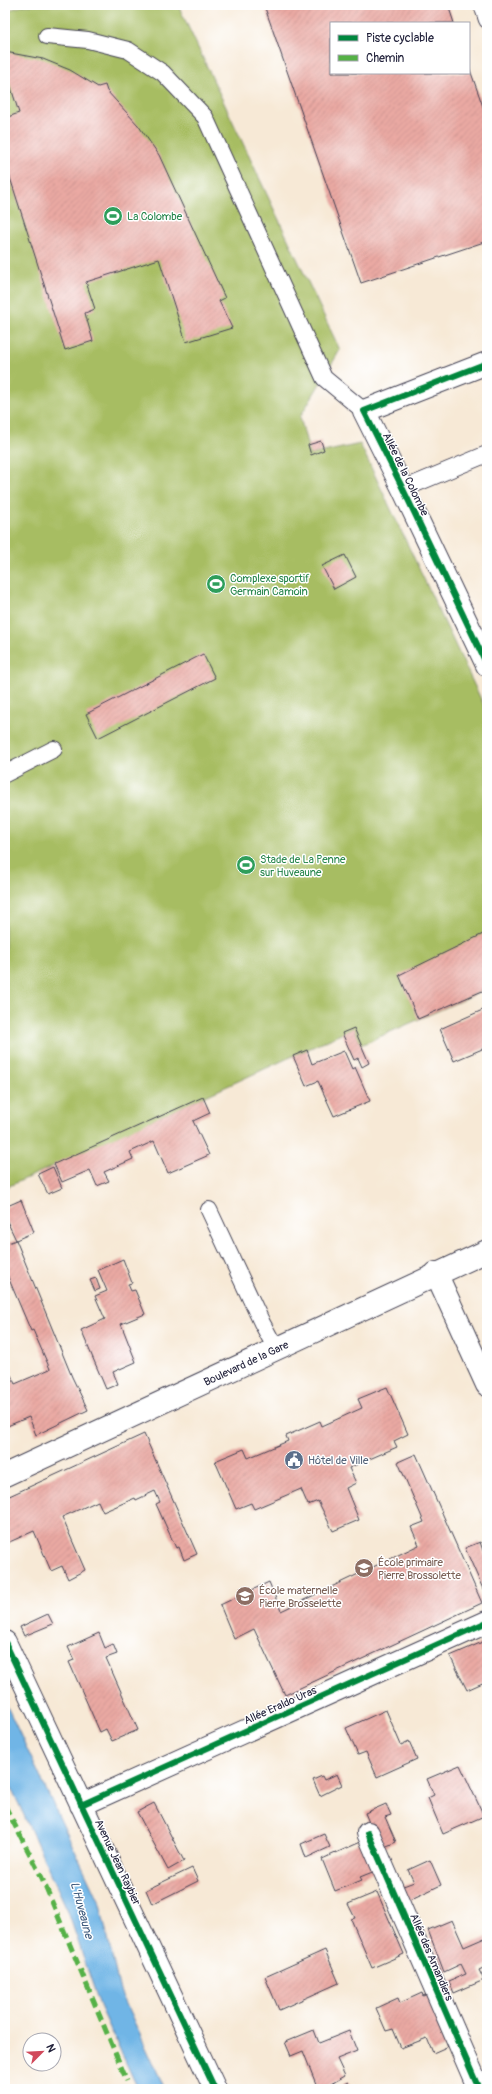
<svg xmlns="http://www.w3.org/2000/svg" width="492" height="2094" font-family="Pangolin,sans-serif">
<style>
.green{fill:#a7bd62;stroke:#64704e}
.water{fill:#6fb5e6;stroke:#486c90}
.building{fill:url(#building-hatch)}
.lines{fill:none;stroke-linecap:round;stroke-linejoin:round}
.lane-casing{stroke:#424052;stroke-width:18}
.street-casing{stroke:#424052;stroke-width:24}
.secondary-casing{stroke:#424052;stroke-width:24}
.lane{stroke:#fff;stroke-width:16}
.street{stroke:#fff;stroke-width:22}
.secondary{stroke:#fff;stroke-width:22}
.quiet{stroke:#55b146;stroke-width:5;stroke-dasharray:10 5;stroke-linecap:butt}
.cycleway-casing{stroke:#fff;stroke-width:8}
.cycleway{stroke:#00873e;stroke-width:6}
.labels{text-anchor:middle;stroke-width:3;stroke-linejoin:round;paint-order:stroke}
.leisure-label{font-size:11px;fill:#27864d;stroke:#fff;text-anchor:start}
.street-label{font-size:11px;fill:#22223b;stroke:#fff}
.service-label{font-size:11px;fill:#4e5e75;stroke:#fff;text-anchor:start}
.education-label{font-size:11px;fill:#785e54;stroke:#fff;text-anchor:start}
.water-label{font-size:12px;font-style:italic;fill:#415d7f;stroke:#fff}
</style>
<defs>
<pattern id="building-hatch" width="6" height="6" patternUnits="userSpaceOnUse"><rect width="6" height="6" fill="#eaa9a3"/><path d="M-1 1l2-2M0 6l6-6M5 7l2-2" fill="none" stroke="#c8918d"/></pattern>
</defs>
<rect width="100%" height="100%" fill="#fff"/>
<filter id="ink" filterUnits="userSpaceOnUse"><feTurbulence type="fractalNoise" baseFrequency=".025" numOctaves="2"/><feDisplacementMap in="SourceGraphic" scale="8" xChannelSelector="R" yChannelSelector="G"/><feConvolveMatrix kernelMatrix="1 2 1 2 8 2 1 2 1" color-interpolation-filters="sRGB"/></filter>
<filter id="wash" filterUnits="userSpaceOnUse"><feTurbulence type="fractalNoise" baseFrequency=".012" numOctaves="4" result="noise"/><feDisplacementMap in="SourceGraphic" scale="16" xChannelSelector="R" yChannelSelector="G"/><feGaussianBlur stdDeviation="0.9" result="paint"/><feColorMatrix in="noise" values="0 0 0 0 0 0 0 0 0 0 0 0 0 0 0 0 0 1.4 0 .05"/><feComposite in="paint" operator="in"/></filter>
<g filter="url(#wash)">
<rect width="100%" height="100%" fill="#f7e9d6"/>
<path class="green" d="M 25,5 L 178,5 L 340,350 L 300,417 L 310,455 L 360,444 L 487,712 L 487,989 L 361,1045 L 354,1028 L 5,1188 L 5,11 Z"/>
<path class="water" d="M 5,1702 L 100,1904 L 120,1991 L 165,2089 L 138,2089 L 100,2006 L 67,1909 L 5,1774 Z"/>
<g id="blocks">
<path class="building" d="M 264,5 L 448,5 L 454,23 L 331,23 L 331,73 L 469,73 L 469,67 L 487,118 L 487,241 L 361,283 Z
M 5,52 L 43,59 L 70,70 L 98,87 L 105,85 L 107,91 L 138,125 L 159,155 L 225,298 L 219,301 L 232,328 L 186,342 L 159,259 L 86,282 L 95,309 L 85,313 L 93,341 L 65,350 L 5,162 L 5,118 L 19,113 L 5,69 Z
M 321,441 L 324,450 L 311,455 L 308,445 Z
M 345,555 L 356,577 L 334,589 L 322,566 Z
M 203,654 L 215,678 L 98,738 L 86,714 Z
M 487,932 L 487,989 L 418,1019 L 399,975 Z
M 487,1008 L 487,1047 L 454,1061 L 440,1029 Z
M 354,1028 L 369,1063 L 362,1067 L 358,1058 L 354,1060 L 342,1033 Z
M 307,1050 L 312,1064 L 344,1051 L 352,1069 L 355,1067 L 370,1101 L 334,1116 L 318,1081 L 306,1086 L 293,1056 Z
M 203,1097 L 210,1113 L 193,1121 L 209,1155 L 168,1173 L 154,1141 L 130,1152 L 133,1159 L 104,1172 L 109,1181 L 97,1186 L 90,1170 L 62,1182 L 54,1164 Z
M 53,1167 L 62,1188 L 48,1194 L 38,1174 Z
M 21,1200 L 34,1232 L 16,1240 L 5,1217 L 5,1207 Z
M 16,1240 L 72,1377 L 88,1410 L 36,1435 L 29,1417 L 5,1427 L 5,1378 L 11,1375 L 15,1384 L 50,1369 L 33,1330 L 31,1331 L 5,1270 L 5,1244 Z
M 123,1259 L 132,1283 L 128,1284 L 131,1291 L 135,1290 L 145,1314 L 121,1324 L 136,1362 L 113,1372 L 118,1384 L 106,1389 L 81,1330 L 105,1319 L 95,1296 L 107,1291 L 98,1270 Z
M 96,1278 L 100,1289 L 95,1291 L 90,1280 Z
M 387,1387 L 408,1434 L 394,1441 L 397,1447 L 349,1468 L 356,1483 L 346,1488 L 359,1520 L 333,1531 L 318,1501 L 308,1505 L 301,1489 L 254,1509 L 251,1503 L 236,1509 L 215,1461 L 244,1449 L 248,1458 L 288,1441 L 286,1436 L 320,1421 L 322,1426 L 362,1408 L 358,1399 Z
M 144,1434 L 197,1554 L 184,1560 L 179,1547 L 176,1548 L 156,1504 L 160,1502 L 155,1491 L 136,1500 L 135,1498 L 103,1512 L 98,1501 L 62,1517 L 85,1570 L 68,1579 L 62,1566 L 51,1571 L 34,1531 L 5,1544 L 5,1498 Z
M 416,1454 L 482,1603 L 285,1695 L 254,1629 L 234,1639 L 220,1605 L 269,1582 L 281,1611 L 419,1545 L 411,1527 L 424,1522 L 398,1462 Z
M 480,1542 L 485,1556 L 487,1555 L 487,1587 L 483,1589 L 465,1548 Z
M 48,1614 L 53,1624 L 24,1636 L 20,1627 Z
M 99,1633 L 105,1648 L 113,1644 L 117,1654 L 106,1658 L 138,1730 L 112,1741 L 106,1729 L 100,1732 L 69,1662 L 74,1660 L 68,1647 Z
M 487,1640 L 487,1681 L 467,1690 L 450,1656 Z
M 386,1710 L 401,1745 L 409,1741 L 417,1759 L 377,1777 L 366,1752 L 358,1755 L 346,1728 Z
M 460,1765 L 484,1816 L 443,1834 L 428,1798 L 434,1795 L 427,1779 Z
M 337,1774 L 342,1785 L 320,1796 L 313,1780 L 322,1776 L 324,1780 Z
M 154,1803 L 184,1861 L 168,1870 L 137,1812 Z
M 386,1804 L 391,1815 L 385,1817 L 396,1842 L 380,1849 L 365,1813 Z
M 324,1834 L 330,1847 L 306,1858 L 301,1844 Z
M 363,1841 L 375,1871 L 360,1877 L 362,1880 L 335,1891 L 322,1859 Z
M 430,1860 L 441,1885 L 405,1902 L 398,1888 L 414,1882 L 408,1870 Z
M 192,1868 L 198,1881 L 152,1904 L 146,1890 Z
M 377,1892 L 404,1954 L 372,1968 L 351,1919 L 355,1918 L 348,1904 Z
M 452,1920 L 464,1947 L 487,1937 L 487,1966 L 479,1970 L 484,1980 L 454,1993 L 449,1981 L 466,1974 L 461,1964 L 444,1972 L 428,1930 Z
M 325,1950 L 339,1983 L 279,2010 L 265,1977 Z
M 422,1993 L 423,1996 L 429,1993 L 451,2045 L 433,2053 L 427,2038 L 401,2048 L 393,2029 L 386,2031 L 376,2008 L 398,1998 L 400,2003 Z
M 314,2030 L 319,2043 L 349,2031 L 357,2051 L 337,2059 L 345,2076 L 322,2089 L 318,2089 L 303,2051 L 291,2056 L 285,2042 Z
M 348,2082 L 351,2089 L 333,2089 Z"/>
</g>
</g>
<g filter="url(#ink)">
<use href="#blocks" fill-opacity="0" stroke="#424052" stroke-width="1"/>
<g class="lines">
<g class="lane-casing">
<path id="lane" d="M 482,5 L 487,20
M 47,36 L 88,40 L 128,50 L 163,73 L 205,117 L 324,378 L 364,411
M 403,489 L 487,454
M 5,774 L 54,749
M 209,1210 L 262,1323 L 276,1349"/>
</g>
<g class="street-casing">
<path id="street" d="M 487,363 L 364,411 L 403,489 L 487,665
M 436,1273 L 487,1385
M 5,1642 L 215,2089
M 81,1805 L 487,1622
M 368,1833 L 479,2089"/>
</g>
<g class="secondary-casing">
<path id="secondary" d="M 5,1475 L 487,1251"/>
</g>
<use href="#lane" class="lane"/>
<use href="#street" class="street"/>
<use href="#secondary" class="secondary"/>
<path class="quiet" d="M 5,1806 L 42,1878 L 127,2081"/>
<g class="cycleway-casing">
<path id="cycleway" d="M 487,363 L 364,411 L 403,489 L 487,665
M 5,1642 L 215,2089
M 81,1805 L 487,1622
M 368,1833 L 479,2089"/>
</g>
<use href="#cycleway" class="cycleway"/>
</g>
</g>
<defs>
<g id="stadium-disc" transform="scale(1)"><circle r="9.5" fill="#2e9e5b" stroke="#fff"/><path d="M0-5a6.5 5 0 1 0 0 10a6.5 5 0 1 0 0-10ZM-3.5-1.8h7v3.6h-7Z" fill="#fff"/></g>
<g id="civic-disc" transform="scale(1)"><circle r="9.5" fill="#5c6f8a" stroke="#fff"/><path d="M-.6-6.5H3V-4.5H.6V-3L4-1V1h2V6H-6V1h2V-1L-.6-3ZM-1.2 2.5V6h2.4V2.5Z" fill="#fff"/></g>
<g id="school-disc" transform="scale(1)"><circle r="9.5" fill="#8d6e63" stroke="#fff"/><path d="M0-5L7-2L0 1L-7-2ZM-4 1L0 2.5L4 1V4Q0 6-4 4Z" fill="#fff"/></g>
</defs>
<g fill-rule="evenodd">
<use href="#stadium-disc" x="113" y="216"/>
<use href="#stadium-disc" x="216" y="584"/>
<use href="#stadium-disc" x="246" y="865"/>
<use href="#civic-disc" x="294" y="1460"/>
<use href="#school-disc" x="364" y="1568"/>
<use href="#school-disc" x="245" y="1596"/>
</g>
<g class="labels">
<g class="leisure-label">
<text x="127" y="220">La Colombe</text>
<text x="230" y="582">Complexe sportif<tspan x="230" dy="13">Germain Camoin</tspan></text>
<text x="260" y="863">Stade de La Penne<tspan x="260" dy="13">sur Huveaune</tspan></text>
</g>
<g class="street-label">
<text transform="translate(406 474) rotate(64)" y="4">Allée de la Colombe</text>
<text transform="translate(246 1363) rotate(-25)" y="4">Boulevard de la Gare</text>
<text transform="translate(280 1705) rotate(-24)" y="4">Allée Eraldo Uras</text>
<text transform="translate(118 1862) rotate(65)" y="4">Avenue Jean Raybier</text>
<text transform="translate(432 1957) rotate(67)" y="4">Allée des Amandiers</text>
</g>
<g class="service-label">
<text x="308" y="1464">Hôtel de Ville</text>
</g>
<g class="education-label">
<text x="378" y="1566">École primaire<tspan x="378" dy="13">Pierre Brossolette</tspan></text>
<text x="259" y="1594">École maternelle<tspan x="259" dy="13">Pierre Brosselette</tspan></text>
</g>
<g class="water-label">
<text transform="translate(82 1910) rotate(75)" y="4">L'Huveaune</text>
</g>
</g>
<rect width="492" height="2094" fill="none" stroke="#fff" stroke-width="20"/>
<rect x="330" y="22" width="140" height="52" fill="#ffffff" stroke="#a7a7b1"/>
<rect x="338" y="35" width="20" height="6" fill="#00873e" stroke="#a7a7b1"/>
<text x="366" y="42" font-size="12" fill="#22223b">Piste cyclable</text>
<rect x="338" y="55" width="20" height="6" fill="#55b146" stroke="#a7a7b1"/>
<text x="366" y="62" font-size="12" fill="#22223b">Chemin</text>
<g transform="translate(42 2052) rotate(66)"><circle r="19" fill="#ffffff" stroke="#a7a7b1"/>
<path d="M0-3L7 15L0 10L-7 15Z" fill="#d1495b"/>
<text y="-6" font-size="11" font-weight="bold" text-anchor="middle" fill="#22223b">N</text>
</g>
</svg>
